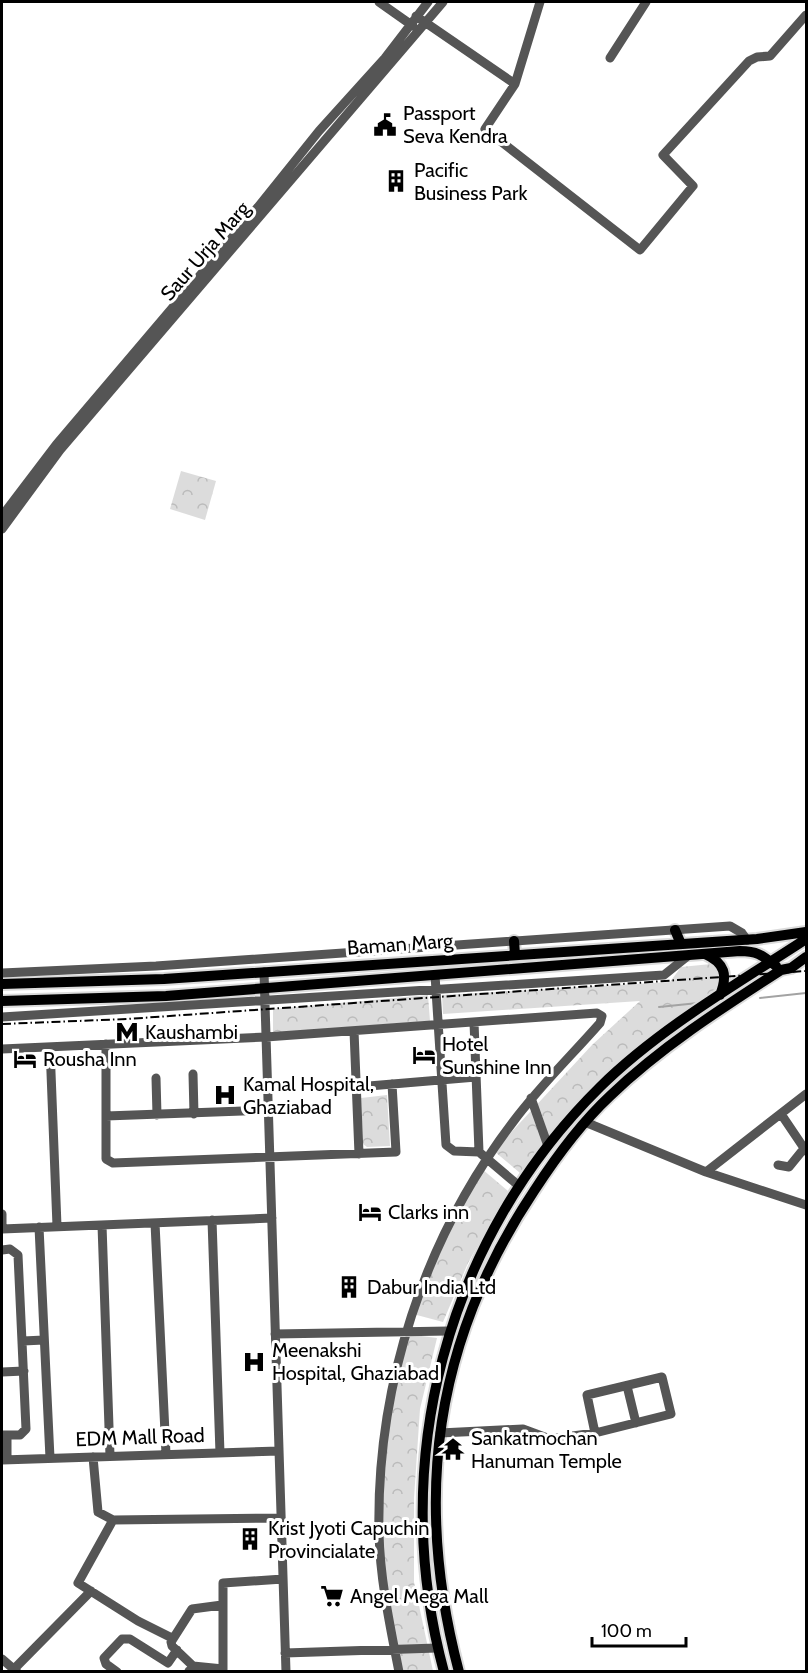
<svg xmlns="http://www.w3.org/2000/svg" width="808" height="1673" font-family="Cabin,sans-serif">
<style>
.forest{fill:url(#forest-crowns)}
.lines{fill:none;stroke-linecap:round;stroke-linejoin:round}
.stream{stroke:#a3a3a3;stroke-width:2}
.major-casing{stroke:#dbdbdb;stroke-width:14}
.minor{stroke:#555;stroke-width:9}
.major{stroke:#000;stroke-width:10}
.rail{stroke:#000;stroke-width:2;stroke-dasharray:9 3 1.5 3;stroke-linecap:butt}
.labels{text-anchor:middle;stroke-width:6;stroke-linejoin:round;paint-order:stroke}
.poi-label{font-size:20px;fill:#000;stroke:#fff;text-anchor:start}
.street-label{font-size:20px;fill:#000;stroke:#fff}
</style>
<defs>
<pattern id="forest-crowns" width="20" height="18" patternUnits="userSpaceOnUse" patternTransform="scale(1.5)"><rect width="20" height="18" fill="#dcdcdc"/><path d="M2 6a3 3 0 1 1 6 0M12 15a3 3 0 1 1 6 0" fill="none" stroke="#bbb"/></pattern>
</defs>
<rect width="100%" height="100%" fill="#fff"/>
<path class="forest" d="M 181,471 L 216,481 L 205,520 L 170,509 Z
M 711,964 C 720,973 720,979 715,990 L 607,1073 L 565,1115 L 520,1173 L 494,1151 L 592,1045 L 640,1001 L 443,1014 L 442,995 L 670,982 L 681,967 Z
M 428,995 L 430,1021 L 273,1033 L 273,1009 Z
M 387,1095 L 390,1146 L 367,1147 L 363,1144 L 361,1098 Z
M 482,1169 L 508,1191 L 468,1263 L 443,1322 L 413,1314 L 461,1205 Z
M 406,1334 L 437,1338 L 420,1409 L 414,1498 L 414,1582 L 433,1671 L 402,1672 L 383,1587 L 381,1499 L 389,1407 Z"/>
<g class="lines">
<path class="stream" d="M 760,998 L 806,993
M 659,1007 L 698,1003"/>
<g class="major-casing">
<path id="major" d="M 675,930 L 681,944
M 514,941 L 515,954
M 705,954 C 725,963 728,975 720,995
M 2,984 L 164,979 L 757,939 L 806,932
M 2,1001 L 166,996 L 740,951 C 758,951 763,956 776,966
M 444,1672 C 387,1462 446,1239 600,1087 C 660,1028 737,984 806,939
M 459,1672 C 413,1498 434,1341 534,1191 C 556,1157 580,1124 610,1096 C 661,1047 722,1008 781,970 L 791,968 L 806,957"/>
</g>
<path class="minor" d="M 379,2 L 413,26
M 416,16 L 515,84 L 485,129 L 640,250 L 693,186 L 663,155 L 749,61 L 757,57 L 770,56 L 806,15
M 610,58 L 646,2
M 515,84 L 540,2
M 2,516 L 56,445 L 258,207 L 319,131 L 385,58 L 428,2
M 2,529 L 60,450 L 443,2
M 264,972 L 286,1672
M 2,973 L 156,966 L 730,926 L 742,933 L 747,940
M 435,975 L 446,1145 L 454,1151 L 479,1152
M 2,1017 L 664,975 L 689,955
M 474,1022 L 479,1152 L 518,1185
M 354,1031 L 359,1154
M 106,1044 L 106,1159 L 113,1163 L 396,1152 L 392,1084
M 50,1047 L 57,1226
M 2,1049 L 266,1037 L 597,1013 L 602,1016 L 600,1023 C 571,1056 539,1087 513,1122 C 424,1239 376,1385 379,1533 C 380,1579 390,1626 399,1672
M 193,1074 L 194,1114
M 156,1078 L 157,1115
M 357,1087 L 476,1077
M 531,1098 L 548,1146
M 781,1114 L 806,1151
M 106,1116 L 268,1110
M 585,1122 L 706,1172 L 806,1205
M 778,1165 L 789,1167 L 806,1146
M 706,1172 L 806,1094
M 2,1214 L 2,1229
M 212,1220 L 220,1453
M 155,1223 L 166,1454
M 102,1225 L 110,1456
M 39,1227 L 50,1458
M 2,1229 L 272,1218
M 2,1250 L 10,1249 L 18,1255 L 26,1429 L 20,1435 L 2,1435
M 275,1334 L 449,1331
M 23,1341 L 44,1340
M 2,1372 L 24,1371
M 627,1386 L 636,1423
M 440,1433 L 523,1429 L 550,1439 L 595,1433 L 671,1414 L 662,1377 L 587,1395 L 595,1433
M 7,1435 L 7,1460
M 93,1457 L 98,1512 L 113,1520
M 2,1460 L 279,1451
M 222,1605 L 192,1609 L 171,1642 L 172,1646 L 193,1666 L 223,1669
M 172,1638 L 138,1621 L 78,1583 L 113,1520 L 281,1518
M 285,1653 L 437,1648
M 2,1659 L 17,1672
M 15,1668 L 91,1591
M 117,1672 L 106,1664 L 104,1658 L 122,1639 L 130,1639 L 168,1663 L 177,1650
M 189,1672 L 189,1671
M 223,1672 L 223,1583 L 283,1579"/>
<use href="#major" class="major"/>
<path class="rail" d="M 2,1024 L 127,1019 L 806,971"/>
</g>
<defs>
<g id="civic-bare" transform="scale(1.8)"><path d="M-.6-6.5H3V-4.5H.6V-3L4-1V1h2V6H-6V1h2V-1L-.6-3ZM-1.2 2.5V6h2.4V2.5Z" fill="#000" stroke="#fff" stroke-width="2.5" paint-order="stroke"/></g>
<g id="building-bare" transform="scale(1.8)"><path d="M-4-6H4V6H1V3H-1V6H-4ZM-2.5-4.3h1.7v1.8h-1.7ZM.8-4.3h1.7v1.8H.8ZM-2.5-1h1.7V.8h-1.7ZM.8-1h1.7V.8H.8Z" fill="#000" stroke="#fff" stroke-width="2.5" paint-order="stroke"/></g>
<g id="metro-bare" transform="scale(1.8)"><path d="M-5.5 5V-5H-3L0 0L3-5H5.5V5H3V-.5L0 4L-3-.5V5Z" fill="#000" stroke="#fff" stroke-width="2.5" paint-order="stroke"/></g>
<g id="hotel-bare" transform="scale(1.8)"><path d="M-6-4.5h1.5V1H6V5H4.5V3h-9V5H-6ZM-4 0a1.8 1.8 0 1 1 3.6 0ZM.5 0V-2.5h3Q6-2.5 6 0Z" fill="#000" stroke="#fff" stroke-width="2.5" paint-order="stroke"/></g>
<g id="hospital-bare" transform="scale(1.8)"><path d="M-5-5h3v3.5h4V-5h3V5h-3V1.5h-4V5h-3Z" fill="#000" stroke="#fff" stroke-width="2.5" paint-order="stroke"/></g>
<g id="temple-bare" transform="scale(1.8)"><path d="M0-6L5-2H3V0L6.5 2.5H4V6H1.5V3h-3V6H-4V2.5H-6.5L-3 0V-2H-5Z" fill="#000" stroke="#fff" stroke-width="2.5" paint-order="stroke"/></g>
<g id="supermarket-bare" transform="scale(1.8)"><path d="M-6-5.5h2.5l.6 2H6L4.5 2H-2.5L-4.4-4H-6ZM-1.5 3.2a1.3 1.3 0 1 0 .1 0ZM3 3.2a1.3 1.3 0 1 0 .1 0Z" fill="#000" stroke="#fff" stroke-width="2.5" paint-order="stroke"/></g>
</defs>
<g fill-rule="evenodd">
<use href="#civic-bare" x="385" y="125"/>
<use href="#building-bare" x="396" y="181"/>
<use href="#metro-bare" x="127" y="1032"/>
<use href="#hotel-bare" x="424" y="1055"/>
<use href="#hotel-bare" x="25" y="1059"/>
<use href="#hospital-bare" x="225" y="1095"/>
<use href="#hotel-bare" x="370" y="1212"/>
<use href="#building-bare" x="349" y="1287"/>
<use href="#hospital-bare" x="254" y="1362"/>
<use href="#temple-bare" x="453" y="1449"/>
<use href="#building-bare" x="250" y="1539"/>
<use href="#supermarket-bare" x="332" y="1596"/>
</g>
<g class="labels">
<g class="poi-label">
<text x="403" y="120">Passport<tspan x="403" dy="23">Seva Kendra</tspan></text>
<text x="414" y="177">Pacific<tspan x="414" dy="23">Business Park</tspan></text>
<text x="145" y="1039">Kaushambi</text>
<text x="442" y="1051">Hotel<tspan x="442" dy="23">Sunshine Inn</tspan></text>
<text x="43" y="1066">Rousha Inn</text>
<text x="243" y="1091">Kamal Hospital,<tspan x="243" dy="23">Ghaziabad</tspan></text>
<text x="388" y="1219">Clarks inn</text>
<text x="367" y="1294">Dabur India Ltd</text>
<text x="272" y="1357">Meenakshi<tspan x="272" dy="23">Hospital, Ghaziabad</tspan></text>
<text x="471" y="1445">Sankatmochan<tspan x="471" dy="23">Hanuman Temple</tspan></text>
<text x="268" y="1535">Krist Jyoti Capuchin<tspan x="268" dy="23">Provincialate</tspan></text>
<text x="350" y="1603">Angel Mega Mall</text>
</g>
<g class="street-label">
<text transform="translate(205 251) rotate(-49)" y="7">Saur Urja Marg</text>
<text transform="translate(400 944) rotate(-4)" y="7">Baman Marg</text>
<text transform="translate(140 1437) rotate(-2)" y="7">EDM Mall Road</text>
</g>
</g>
<rect width="808" height="1673" fill="none" stroke="#000000" stroke-width="6"/>
<path d="M592 1637v9h94v-9" fill="none" stroke="#000000" stroke-width="3"/>
<text x="601" y="1637" font-size="18" fill="#000000" stroke="#ffffff" stroke-width="4.5" paint-order="stroke">100 m</text>
</svg>
